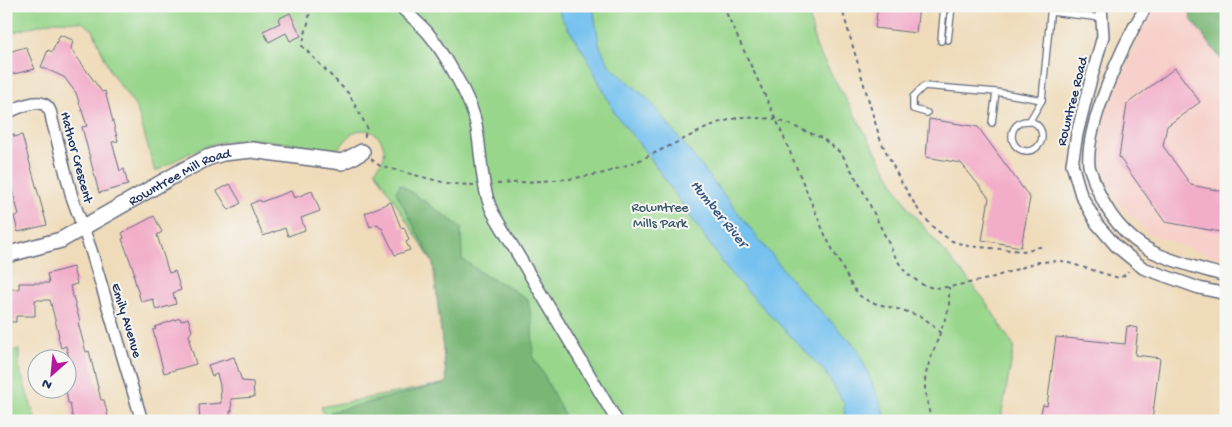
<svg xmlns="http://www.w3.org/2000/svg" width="1232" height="427" font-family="'Gochi Hand',sans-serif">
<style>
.built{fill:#f7d0cb}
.green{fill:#98d68b;stroke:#5a8274}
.forest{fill:#7ab777;stroke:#4a736a}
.water{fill:#75c1ef;stroke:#4878a6}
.building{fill:#f2adc9}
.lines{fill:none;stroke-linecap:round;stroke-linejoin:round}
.lane-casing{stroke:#656b7e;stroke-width:8}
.street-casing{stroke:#656b7e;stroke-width:14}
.secondary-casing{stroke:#656b7e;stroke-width:18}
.path{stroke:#656b7e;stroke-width:2;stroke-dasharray:4 4;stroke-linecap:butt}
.lane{stroke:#fff;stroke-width:5.5}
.street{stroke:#fff;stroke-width:11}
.secondary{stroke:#fff;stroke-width:15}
.labels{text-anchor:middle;stroke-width:4;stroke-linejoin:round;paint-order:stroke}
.street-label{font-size:14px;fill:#1b2f5e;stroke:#f6f6f2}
.park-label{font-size:14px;fill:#3a5969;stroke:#f6f6f2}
.water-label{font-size:15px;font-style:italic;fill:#325482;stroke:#f6f6f2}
</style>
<rect width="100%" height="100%" fill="#f6f6f2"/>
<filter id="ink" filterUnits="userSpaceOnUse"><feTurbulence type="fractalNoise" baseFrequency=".02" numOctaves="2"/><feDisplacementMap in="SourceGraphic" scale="10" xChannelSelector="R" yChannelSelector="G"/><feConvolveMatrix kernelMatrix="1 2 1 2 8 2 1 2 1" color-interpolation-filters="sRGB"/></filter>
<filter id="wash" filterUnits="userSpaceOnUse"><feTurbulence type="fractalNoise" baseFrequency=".0096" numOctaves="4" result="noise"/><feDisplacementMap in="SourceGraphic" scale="20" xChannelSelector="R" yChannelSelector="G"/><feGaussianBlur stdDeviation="1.12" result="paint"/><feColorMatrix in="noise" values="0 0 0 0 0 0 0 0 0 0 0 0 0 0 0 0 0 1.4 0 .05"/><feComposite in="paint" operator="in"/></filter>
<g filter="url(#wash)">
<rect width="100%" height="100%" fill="#efdbb9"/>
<path class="built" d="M 1153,6 L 1189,6 L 1191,19 L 1226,66 L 1223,85 L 1226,87 L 1226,259 L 1198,252 L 1148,233 L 1119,204 L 1099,158 L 1106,114 Z
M 1002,412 L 1063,421 L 1002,421 Z"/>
<path class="green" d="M 6,6 L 807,6 L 816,47 L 908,208 L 984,299 L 1014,347 L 1002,412 L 1002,421 L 327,421 L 321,407 L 447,383 L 433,263 L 375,170 C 382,162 387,155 383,145 C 381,138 376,133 369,131 C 348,126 348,145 333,151 C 289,144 242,131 199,149 C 184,155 169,164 155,172 L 137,109 L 110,71 L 93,30 L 82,22 L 54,21 L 6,34 Z
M 19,349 L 19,368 L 36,421 L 6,421 L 6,352 Z"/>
<path class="forest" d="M 1189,6 L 1226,6 L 1226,66 L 1191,19 Z
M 400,184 L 461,227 L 462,259 L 486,276 L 505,285 L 528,300 L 532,322 L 533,357 L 544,375 L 567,421 L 333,421 L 330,412 L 447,383 L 433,263 L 396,192 Z"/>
<path class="water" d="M 558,6 L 593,6 L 599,44 L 609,65 L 649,100 L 796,286 L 857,348 L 883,409 L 885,421 L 845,421 L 844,403 L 825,372 L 729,272 L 648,155 L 615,114 L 586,56 L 561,17 Z"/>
<g id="blocks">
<path class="building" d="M 878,6 L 919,6 L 916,33 L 875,28 Z
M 290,13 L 301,36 L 290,41 L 286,33 L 269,42 L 263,31 L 280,23 L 278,19 Z
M 60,35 L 73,40 L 71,49 L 102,92 L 105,91 L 118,141 L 112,142 L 120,171 L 124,169 L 128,185 L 99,193 L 82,127 L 87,126 L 76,93 L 64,77 L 41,67 L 48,50 L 52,52 Z
M 26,47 L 35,69 L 9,75 L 6,66 L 6,55 L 9,54 L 8,52 Z
M 1175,68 L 1200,102 L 1167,126 L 1163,146 L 1191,185 L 1226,192 L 1226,233 L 1165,222 L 1119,157 L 1127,104 Z
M 929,119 L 978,127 L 1030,198 L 1021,247 L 982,240 L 989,198 L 961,163 L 926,157 Z
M 14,134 L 14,137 L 22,135 L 47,225 L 18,232 L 14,216 L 19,215 L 11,184 L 9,179 L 6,180 L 6,136 Z
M 230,184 L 241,203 L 229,210 L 217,191 Z
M 291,191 L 294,198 L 312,191 L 320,211 L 301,218 L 305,230 L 288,236 L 285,228 L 263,236 L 250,204 L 260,200 L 261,202 Z
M 391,202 L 401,228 L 404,227 L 409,240 L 406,242 L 410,250 L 395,255 L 382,228 L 380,228 L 378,224 L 370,227 L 365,213 Z
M 154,216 L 162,232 L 157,235 L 169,273 L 175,271 L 181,290 L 173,293 L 176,304 L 156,310 L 153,299 L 141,302 L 133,274 L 135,274 L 122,239 L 124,238 L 122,233 Z
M 73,267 L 77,284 L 70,286 L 80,322 L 78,323 L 86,352 L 89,351 L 101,400 L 104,400 L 109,421 L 73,421 L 70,403 L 68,403 L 66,390 L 68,390 L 68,364 L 70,363 L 66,346 L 61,348 L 58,336 L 59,336 L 50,300 L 35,300 L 35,316 L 16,316 L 16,322 L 6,322 L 6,289 L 19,289 L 19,283 L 49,283 L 47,274 Z
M 180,318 L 181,321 L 188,318 L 192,331 L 189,335 L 191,340 L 189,340 L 196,364 L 164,373 L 153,330 L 156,329 L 155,327 Z
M 1127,326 L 1138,328 L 1135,355 L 1160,358 L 1152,421 L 1039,421 L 1043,405 L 1047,406 L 1056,337 L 1125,344 Z
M 234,357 L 242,381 L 253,382 L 254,397 L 231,399 L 232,411 L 230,411 L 231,421 L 200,421 L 199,405 L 221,403 L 220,385 L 217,374 L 212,376 L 208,365 Z"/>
</g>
</g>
<g filter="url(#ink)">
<use href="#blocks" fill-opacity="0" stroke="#656b7e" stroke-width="1"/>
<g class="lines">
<g class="lane-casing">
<path id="lane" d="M 1051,12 L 1102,18
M 948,40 L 952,6
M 941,41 L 944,6
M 927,113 L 913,109 L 913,97 L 924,86 L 996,92 L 1042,100
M1012 136a15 15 0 1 1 30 0a15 15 0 1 1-30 0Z
M 1029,122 L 1042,100 L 1051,6
M 992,123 L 996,92"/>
</g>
<g class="street-casing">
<path id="street" d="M 400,6 C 409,15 419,23 428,33 C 444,52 471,99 476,124 C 482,154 480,185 493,213 L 617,421
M 1101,6 L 1103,36 L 1087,94 L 1077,134 L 1072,164 L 1081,195 L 1097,224 L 1116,246 L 1143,268 L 1199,288 L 1226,294
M 1144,6 L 1144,10 C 1123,44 1085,126 1089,166 C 1090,171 1093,176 1094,181 C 1105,211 1124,237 1153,252 C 1176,263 1202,269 1226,276
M 6,113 C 23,106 49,91 52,120 L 72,197 L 91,250 L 142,421"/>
</g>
<g class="secondary-casing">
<g id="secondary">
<path id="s1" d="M 6,255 L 61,240 L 182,171 L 207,158 L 223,153 L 252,150 L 342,162 L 362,152"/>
</g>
</g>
<path class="path" d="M 310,6 L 309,19 L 302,46 L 349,94 L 367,127 L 364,139
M 723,6 L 776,119 L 826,237 L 852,286 L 860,296 L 870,302 L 905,311 L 922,317 L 933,325 L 941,334
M 841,6 L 880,139 L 899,178 L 919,211 L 933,227 L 943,235 L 952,241 L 968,246 L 1023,251 L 1044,246
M 841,7 L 874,11
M 371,159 L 380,166 L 442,182 L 453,184 L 474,185
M 497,184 L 569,179 L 605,173 L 638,161 L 717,123 L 741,117 L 776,119 L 822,138 L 842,154 L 861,187 L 897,260 L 906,273 L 923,285 L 934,288 L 949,287 L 988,279 L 1038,262 L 1062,261 L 1119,278 L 1125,275 L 1128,271
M 931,421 L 925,390 L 925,380 L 927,369 L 949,308 L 949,287"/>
<use href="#lane" class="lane"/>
<use href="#street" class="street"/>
<use href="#secondary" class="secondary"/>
</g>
</g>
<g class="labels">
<g class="street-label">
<text transform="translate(1071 101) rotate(-76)" y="5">Rowntree Road</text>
<text transform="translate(78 157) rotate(75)" y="5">Hathor Crescent</text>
<text dy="5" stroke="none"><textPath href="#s1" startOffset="192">Rowntree Mill Road</textPath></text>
<text transform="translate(128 320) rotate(73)" y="5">Emily Avenue</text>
</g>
<g class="park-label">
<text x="660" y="211">Rowntree<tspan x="660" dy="16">Mills Park</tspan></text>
</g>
<g class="water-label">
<text transform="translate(720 213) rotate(51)" y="5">Humber River</text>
</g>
</g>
<rect width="1232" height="427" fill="none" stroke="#f6f6f2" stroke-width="25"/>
<g transform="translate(52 374) rotate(207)"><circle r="24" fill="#f6f6f2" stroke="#9ea6b7"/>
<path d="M0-4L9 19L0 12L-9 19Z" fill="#b5179e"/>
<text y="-8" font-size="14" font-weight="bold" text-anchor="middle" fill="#1b2f5e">N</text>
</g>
</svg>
